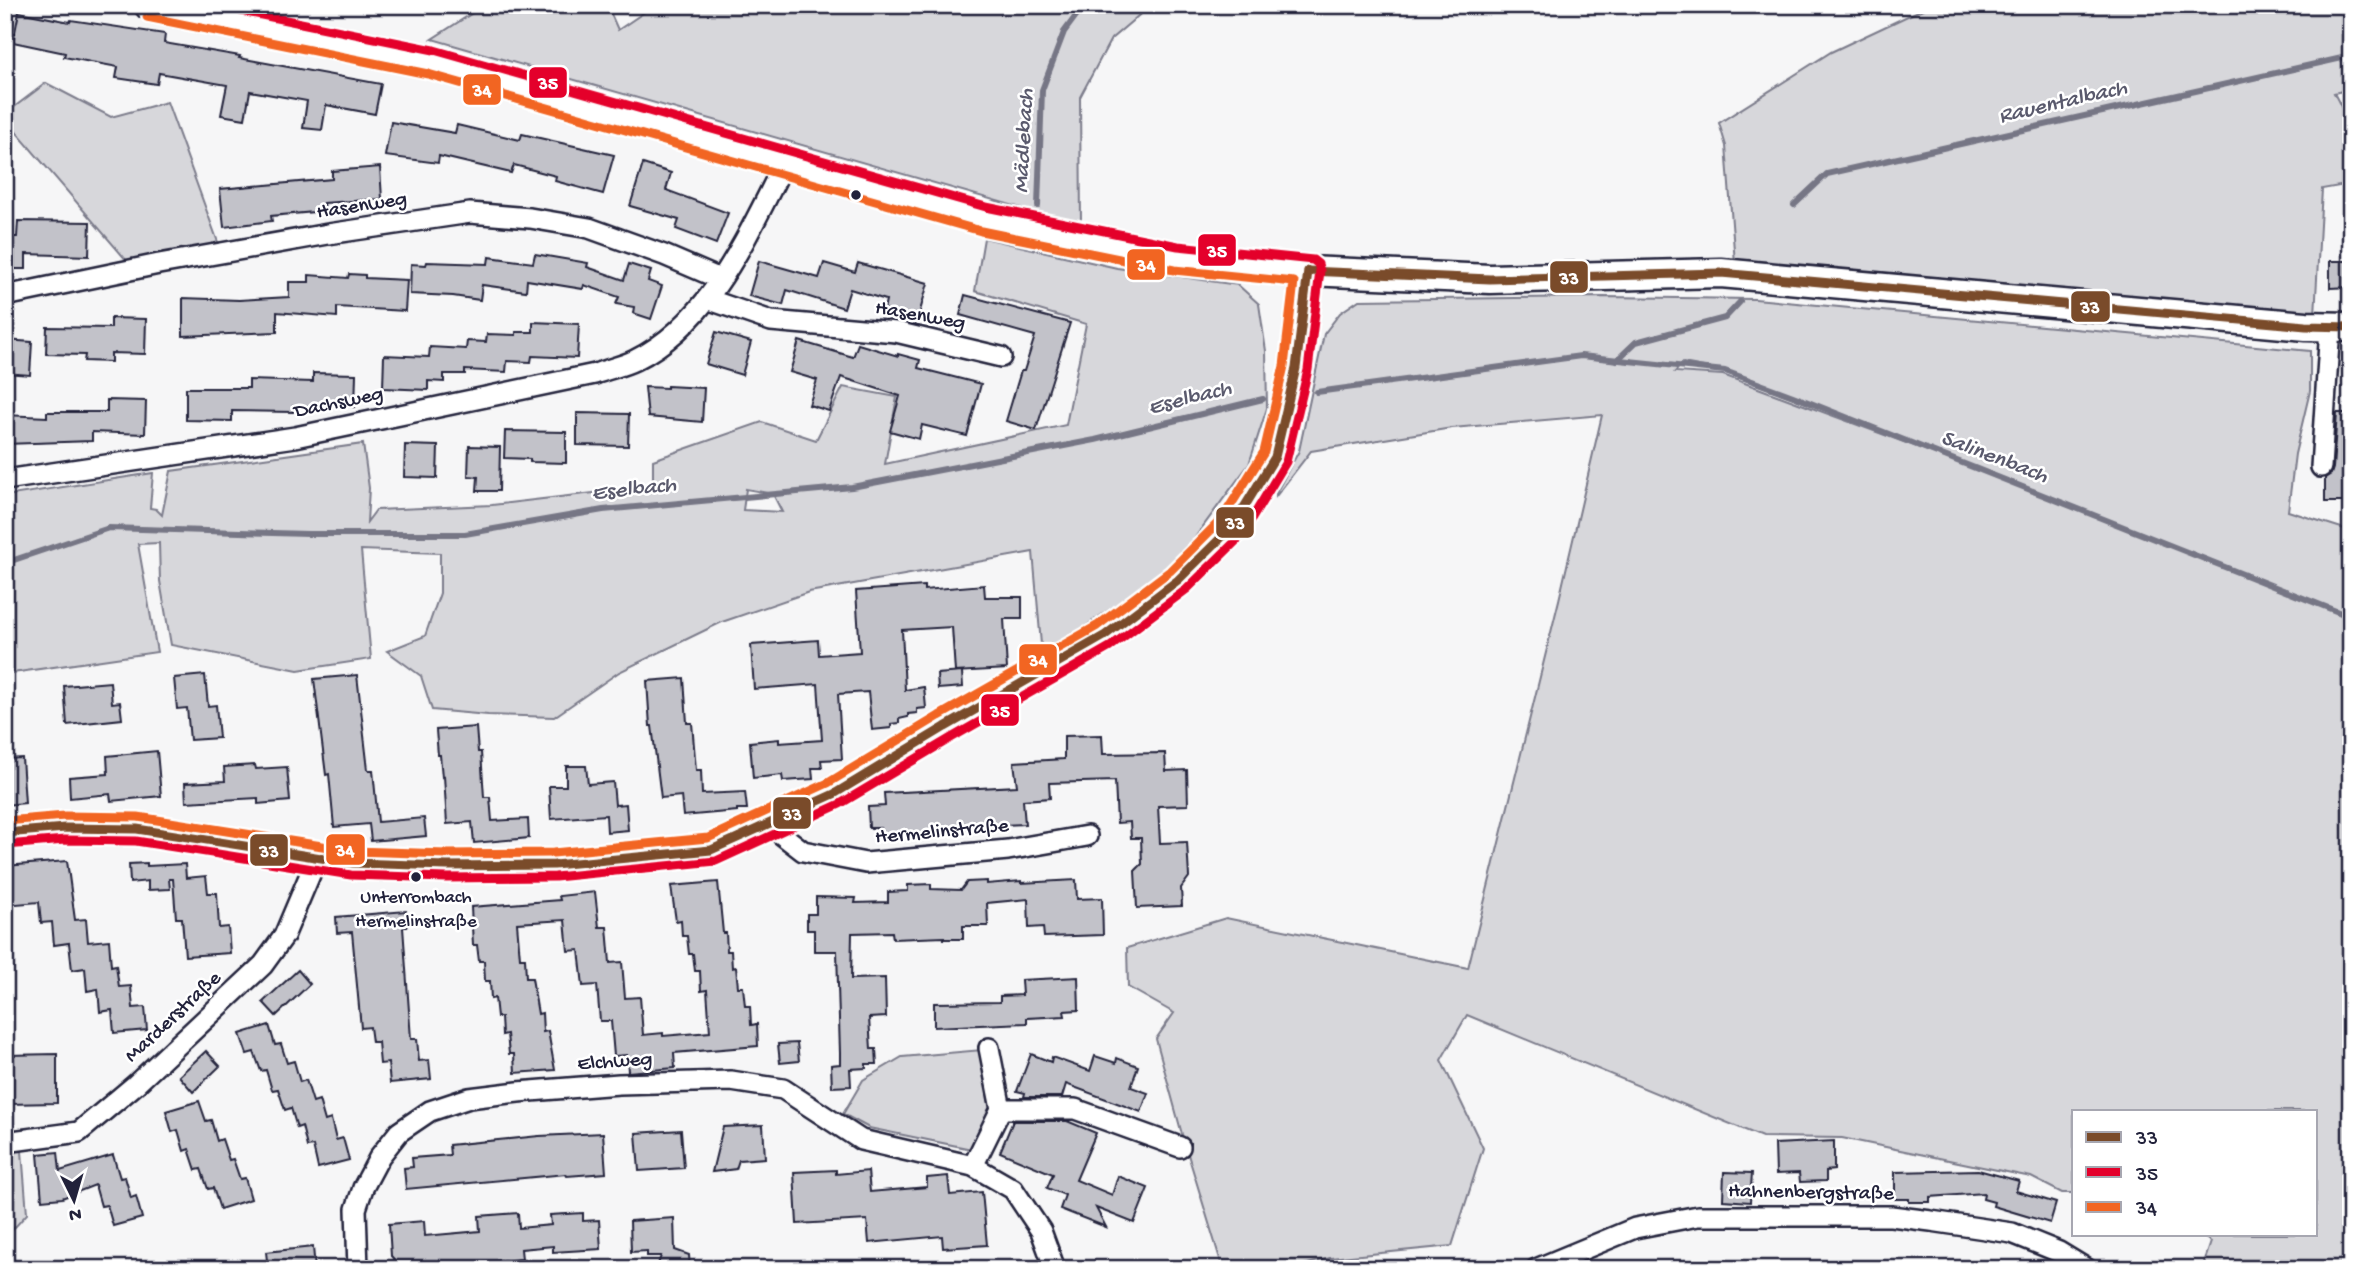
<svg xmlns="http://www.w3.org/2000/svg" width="2356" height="1274" viewBox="0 0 2356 1274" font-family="'Gochi Hand',sans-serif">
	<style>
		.green { fill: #d7d7db; stroke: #7c7c8b; stroke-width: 2; fill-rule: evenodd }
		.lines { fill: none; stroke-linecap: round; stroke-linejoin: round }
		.stream { stroke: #767685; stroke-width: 6 }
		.building { fill: #c2c2c9; stroke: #22223b; stroke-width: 2 }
		.street-casing { stroke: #22223b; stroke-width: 24 }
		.secondary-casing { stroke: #22223b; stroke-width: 33 }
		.street { stroke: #fff; stroke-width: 19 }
		.secondary { stroke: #fff; stroke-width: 28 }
		.bus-1-casing { stroke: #fff; stroke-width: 14 }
		.bus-2-casing { stroke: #fff; stroke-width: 14 }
		.bus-3-casing { stroke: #fff; stroke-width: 14 }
		.bus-1 { stroke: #7a4b2a; stroke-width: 9 }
		.bus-2 { stroke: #e4002b; stroke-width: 9 }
		.bus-3 { stroke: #f26522; stroke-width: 9 }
		.bus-dot { fill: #22223b; stroke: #fff; stroke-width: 2.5 }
		.labels { text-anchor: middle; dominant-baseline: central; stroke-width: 5; stroke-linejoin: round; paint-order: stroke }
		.bus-label { font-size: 19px; fill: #22223b; stroke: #fff }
		.street-label { font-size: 21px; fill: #22223b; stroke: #fff }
		.water-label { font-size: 23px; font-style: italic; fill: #5a5a6d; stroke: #fff }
		.line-badge { stroke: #fff; stroke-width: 2.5 }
		.badge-label { font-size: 19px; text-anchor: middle; font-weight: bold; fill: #fff }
	</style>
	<rect width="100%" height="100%" fill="#f6f6f7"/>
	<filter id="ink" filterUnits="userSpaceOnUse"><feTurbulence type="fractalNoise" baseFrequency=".0143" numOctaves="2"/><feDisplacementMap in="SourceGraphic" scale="14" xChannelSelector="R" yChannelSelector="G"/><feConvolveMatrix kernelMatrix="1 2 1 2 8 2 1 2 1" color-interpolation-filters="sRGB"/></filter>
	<g filter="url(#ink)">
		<g class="green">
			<path d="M485 5H607L618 30 655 5H1151L1111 39 1080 97 1081 225 432 39Z"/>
			<path d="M1931 5H2351V89L2334 93 2351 126V184L2322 189 2315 315 1735 263 1726 146 1719 123 1831 52Z"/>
			<path d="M46 83 111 117 167 102 219 245 127 261 5 119V114Z"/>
			<path d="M984 238 1117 268 1238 285 1259 304 1266 351 1267 408 1249 464 1176 563 1042 656 1033 552 809 592 722 622 619 672 554 717 488 715 432 710 421 676 387 651 425 636 440 593V553L361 550 371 659 298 670 171 645 160 581 159 543 138 544 157 652 5 674V496L153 473 150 508 156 509 162 515 171 471 363 444 369 488 367 522 376 510 492 505 653 486V460L762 422 816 440 843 387 897 397 885 464 1066 425 1086 324 975 291ZM746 489 773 494 782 512 743 510Z"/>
			<path d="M1604 297 1755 299 2310 351V391L2295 454 2288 511 2351 531V1269H2202L2211 1242 2199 1234H2316V1111H2074V1193H2062L2031 1177 1842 1138 1762 1137 1467 1015 1441 1060 1483 1148 1452 1246 1330 1258 1289 1269H1223L1183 1138 1156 1039 1174 1013 1128 987 1127 948 1226 918 1468 968 1559 600 1602 415 1452 428 1311 451 1276 496V493L1299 451 1324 334 1340 313 1359 300ZM1683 363 1725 371 1963 464 1723 375 1675 372Z"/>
			<path d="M982 1050 990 1109 972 1149 869 1128 843 1114 863 1080 902 1057Z"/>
			<path d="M22 1151 27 1214 5 1238V1152Z"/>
		</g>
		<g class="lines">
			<g class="stream">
				<path d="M1794 205 1827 174 2351 56"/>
				<path d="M1038 206 1042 90 1064 32 1084 5"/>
				<path d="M1617 360 1636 342 1725 318 1740 302"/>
				<path d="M1317 392 1581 356 1725 371 1793 396 2351 617"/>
				<path d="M5 563 109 528 308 534H465L603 510 852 487 1095 440 1263 399"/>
			</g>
		</g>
		<g class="building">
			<path d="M19 12 70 22 71 20 165 34 164 43 240 56 239 58 381 84 375 114 326 105 322 130 303 128 307 101 250 91 245 119 221 115 227 85 159 73 157 84 116 78 118 67 64 57 65 53 13 42Z"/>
			<path d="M391 122 455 133 457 125 520 140 522 134 614 155 603 194 555 181 556 176 514 165 511 173 439 156 438 163 385 156Z"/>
			<path d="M643 164 671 173 666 190 728 213 716 244 676 229 679 220 630 206Z"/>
			<path d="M380 167 382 199 324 203 325 211 271 216 272 221 224 227 220 189 332 179V171Z"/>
			<path d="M18 221 90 222 89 256 26 254V269H5V237H17Z"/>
			<path d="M535 254 588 263 587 267 624 280 629 264 651 271 648 281 662 286 651 319 633 313 634 307 616 304 619 297 584 285 583 289 527 280 526 291 482 285 480 300 453 296 410 294 411 264 426 265 427 262 488 264 489 257 533 263Z"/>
			<path d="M759 261 819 278 824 263 855 272 858 263 928 283 918 318 884 309 886 300 850 289 844 308 787 290 783 305 749 296Z"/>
			<path d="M2330 261H2351V287L2330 288Z"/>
			<path d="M349 274 365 275V278L407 280 405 311 337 307V317L277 312V332L183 336V298L239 300 289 297V282H309V275L348 278Z"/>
			<path d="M965 295 1070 323 1036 430 1006 421 1021 371H1024L1035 336 960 315Z"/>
			<path d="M111 318 146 319 145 354 111 353V362L84 361 85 355 46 354 47 327 111 328Z"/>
			<path d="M533 322 579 324 577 358 532 356 531 362 507 361 506 372 465 370V374H444V382L428 381V390L383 388 384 355 429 357 430 347 466 349 467 341 486 342 487 334 516 335V332H533Z"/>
			<path d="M716 332 751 342 742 375 706 364Z"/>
			<path d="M5 340 32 342 30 375 5 373Z"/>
			<path d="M799 341 853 357 858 344 898 356V354L920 360 918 368 981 384 967 436 922 425 919 439 890 431 900 396 841 377 829 411 809 405 817 380 790 372Z"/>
			<path d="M313 373 356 374 355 407 293 406V412L232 411V421L186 420V388H249V380L313 382Z"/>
			<path d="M667 386 704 388 702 422 648 417 645 387 667 388Z"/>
			<path d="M107 400 146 401 145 434 92 432V441L5 444V415L47 417V412H107Z"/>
			<path d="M577 413 629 414 628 446 577 445Z"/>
			<path d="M2337 413H2349L2347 465H2351V502H2325V478L2331 474 2333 468Z"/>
			<path d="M505 431 566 432V463L530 462V459L504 458Z"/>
			<path d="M405 445 438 446 437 478 404 477Z"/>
			<path d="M469 446 500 447 499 491H477L478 477 468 476Z"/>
			<path d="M984 585 985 597H1022V619H1004L1007 669 955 672 952 627 902 630 905 690 924 687 926 708 917 709V713L908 714V717L899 719V723L891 724V728L872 730 868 692 838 694 842 759 821 760 822 768H812L813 779 783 781 782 775 753 778 750 742 779 739V743L822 740 818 684 754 689 751 645 818 640 819 655 860 652 856 591 924 586V590Z"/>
			<path d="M962 672 963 687 938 689 937 674Z"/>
			<path d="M205 675 208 706 216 705 219 738 190 740 187 708 177 709 174 678Z"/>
			<path d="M357 675 368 770H373L378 822 424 818 426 836 371 841 369 824 334 827 329 774 326 775 314 679Z"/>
			<path d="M684 678 687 723H692L696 770H701L702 794 745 792 747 809H737V811L683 816 681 796 661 798 652 726H650L647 681Z"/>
			<path d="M110 682 112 703 120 702 122 719 67 725 64 686Z"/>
			<path d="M476 727 478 752H481L484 797H490L492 821 528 819 529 838 474 843 472 822 447 824 444 776 442 777 440 755H438L436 730Z"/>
			<path d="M1102 735 1103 754 1165 753 1166 771 1187 770 1188 805 1158 806 1160 843 1187 842 1189 877 1181 888 1182 906 1137 908 1135 871 1142 864 1141 838H1131L1130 822 1117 823 1115 781 1049 783 1050 798 1023 800 1025 824 979 826V830L925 832V836L880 838V828H869L868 807 885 806 884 793 1017 786 1014 762 1064 759V736Z"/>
			<path d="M157 751 161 796 111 801 110 794 70 798 69 777 108 774 107 756Z"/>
			<path d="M22 758 25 803 5 805V759Z"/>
			<path d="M255 765 256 769 287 767 290 801 258 804V798L186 802 185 783 225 781 224 767Z"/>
			<path d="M566 766H586L588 784 613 782 615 805 626 804 628 830 607 832 606 815 551 819 549 786H566Z"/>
			<path d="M67 861 75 920 86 919 88 942 109 940 111 966 116 965 119 987 131 986 133 1008 145 1007 147 1030 114 1033 112 1010 100 1012 98 989 87 991 85 968 72 970 69 943 54 945 52 922 41 923 39 902 5 905V866Z"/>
			<path d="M147 863V866L185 864 186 878 206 876 208 893H217L219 928 228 927 230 953 185 956 182 918H176L173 879H169L170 889 148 890V881L130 883 129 864Z"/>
			<path d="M1076 880 1077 899 1102 898 1103 935 1044 937 1043 927 1029 928 1028 899 987 903 988 926H963V939H944V937L893 939 892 932 852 933 851 979 885 978 886 1017 869 1018 871 1049H876L877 1064H866V1068L850 1069 851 1086 832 1087 831 1065 840 1064V1053L837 951H814V930H807V914H816V897L856 898 855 903 888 902V892L908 891V885L931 884V889L961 890 967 882 987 881V884L1021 881V883Z"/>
			<path d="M718 882 723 933H726L727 951H731L732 968 736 967 738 987H743L745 1006H750L751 1025 757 1024 758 1046 674 1053 675 1068 628 1072 627 1055 614 1056 611 1021H600L597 985 583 986 579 950 568 951 565 920 517 923 520 958H525L526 978H532L538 1014 542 1013 543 1032 548 1031 555 1070 515 1073 514 1054H509L507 1034 502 1035 501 1017H497L495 998 491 999 490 981H485L484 961H479L477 945H473L471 907 560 900 559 896 595 892 599 927H607L610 963 622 962 625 998 640 997 643 1035 663 1033V1036L710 1032 707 990 701 991 700 971H695L693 954H689L687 936H682L681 920 676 921 671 886Z"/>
			<path d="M406 911 407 927H403L411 1039H417L419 1061 429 1060 431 1079 390 1083 388 1063 380 1064 378 1042H372L370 1027 361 1028 352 932 337 933 336 917Z"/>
			<path d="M298 970 310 984 276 1016 263 1002Z"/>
			<path d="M1078 977 1079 1010 1064 1011 1065 1016 1027 1018V1023L934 1027V1003L1000 1002V996L1022 995 1021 980Z"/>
			<path d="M269 1025 275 1045 281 1044 287 1063 294 1061 300 1082 306 1080 313 1102 319 1100 325 1121 331 1119 336 1140 343 1138 349 1160 318 1168 313 1146 307 1147 302 1126 297 1128 291 1108 285 1110 278 1089 272 1090 266 1070 261 1071 254 1052 247 1054 240 1034Z"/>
			<path d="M797 1043 799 1061 780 1063 778 1044Z"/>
			<path d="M206 1051 220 1066 193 1092 179 1076Z"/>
			<path d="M57 1054V1103L7 1104 6 1055Z"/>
			<path d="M1031 1054 1051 1062 1052 1057 1090 1071 1095 1056 1116 1063 1117 1058 1138 1066 1131 1087 1148 1093 1141 1112 1066 1084 1062 1097H1024L1025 1093 1017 1091Z"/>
			<path d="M199 1101 206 1121 211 1120 217 1141 222 1139 229 1160 233 1159 240 1179 245 1178 251 1199 220 1209 213 1188 208 1189 201 1169 196 1170 189 1149 184 1151 178 1130 172 1132 166 1111Z"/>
			<path d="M1013 1121H1067L1096 1133 1076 1180 1112 1195 1118 1176 1148 1188 1134 1223 1096 1208 1106 1227 1060 1209 1065 1195 1047 1188 1053 1174 1000 1152Z"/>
			<path d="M763 1125 765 1158 739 1160 736 1169 712 1172 723 1127Z"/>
			<path d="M681 1130 684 1168 639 1171 636 1133Z"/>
			<path d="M603 1133 606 1173 567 1176 566 1174 406 1189 404 1168 413 1167 412 1158 450 1155 449 1145 539 1136Z"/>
			<path d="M1834 1141V1170L1826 1171V1181L1800 1182 1799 1173 1776 1174 1775 1144Z"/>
			<path d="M58 1152 60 1171 113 1155 120 1178 125 1177 131 1198 136 1196 142 1218 113 1226 107 1205 101 1206 95 1185 62 1198 42 1200 38 1154Z"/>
			<path d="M836 1170V1174L868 1171 870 1192 927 1187V1178L948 1176 950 1195 982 1192 987 1245 943 1248 942 1236 869 1243 867 1220 797 1224 794 1172Z"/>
			<path d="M1978 1170 2019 1181 2016 1191 2056 1203 2050 1223 1993 1206 1994 1202 1983 1199 1984 1193 1930 1197V1202H1909V1199H1895V1172Z"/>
			<path d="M1724 1172 1752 1173 1750 1202 1723 1200Z"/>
			<path d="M518 1213 519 1228 551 1225 550 1215 583 1213V1221L599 1220 601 1249 553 1252V1246L521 1249 522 1259 407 1269H403L391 1256 389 1224 424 1221 425 1236 480 1231 479 1216Z"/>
			<path d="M674 1218 675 1250 689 1255 690 1269H656L661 1256H647V1251L631 1252 630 1221Z"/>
			<path d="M313 1247 315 1269H268L266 1252Z"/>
		</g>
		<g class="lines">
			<defs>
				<g id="street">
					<path d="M5 296 159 264 328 234 470 213 530 218 589 228 664 255 720 279"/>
					<path d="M707 299 771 321 896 332 1001 357"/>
					<path d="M2321 467 2330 327"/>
					<path d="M5 480 295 437 595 374C608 369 623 366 635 360 712 322 748 233 785 162"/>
					<path d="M768 824 803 851 866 863 1008 850 1087 836"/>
					<path d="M5 833 65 828 137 829 186 835 353 863 447 866 554 865 711 850 834 794 945 727 1104 636 1178 580 1232 527 1275 457 1296 368 1308 271"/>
					<path d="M1001 1109H1075L1180 1147"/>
					<path d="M5 1142 79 1132 135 1085 263 965 284 936 317 858"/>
					<path d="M973 1166 1001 1109 989 1048"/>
					<path d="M358 1269 356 1209 363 1188 380 1156 399 1132 430 1111 469 1098 518 1092 619 1084 731 1081 783 1089 861 1140 973 1166 1013 1189 1041 1231 1055 1269"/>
					<path d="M1536 1269 1635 1228 1698 1216H1891L1931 1221 2012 1233 2059 1252 2087 1269"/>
				</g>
				<path id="secondary" d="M149 5 431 62 983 219 1176 258 1308 271 1490 279 1721 273 2306 326 2351 327"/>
			</defs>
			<use href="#street" class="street-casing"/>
			<use href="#secondary" class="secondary-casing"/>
			<use href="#street" class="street"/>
			<use href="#secondary" class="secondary"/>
			<defs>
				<g id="bus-1">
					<path d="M1308 271 1490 279 1721 273 2306 326 2351 327"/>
					<path d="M5 833 65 828 137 829 353 863 447 866 554 865 711 850 834 794 945 727 1104 636 1178 580 1232 527 1275 457 1296 368 1308 271"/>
				</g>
				<path id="bus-2" d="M6 845 65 840 136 841 351 875 447 878 555 877 716 861 840 804 951 738 1110 647 1187 589 1242 535 1286 462 1308 370 1320 271 1318 264 1313 260 1178 246 986 207 434 50 212 5"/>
				<path id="bus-3" d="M5 821 65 816 138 817 354 851 447 854 553 853 708 838 828 783 939 716 1097 626 1170 571 1222 519 1264 452 1284 366 1294 282 1174 270 981 231 428 74 147 17"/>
			</defs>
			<use href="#bus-1" class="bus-1-casing"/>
			<use href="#bus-2" class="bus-2-casing"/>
			<use href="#bus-3" class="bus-3-casing"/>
			<use href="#bus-1" class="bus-1"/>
			<use href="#bus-2" class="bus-2"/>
			<use href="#bus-3" class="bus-3"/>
		</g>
	</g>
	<g class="bus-dot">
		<circle cx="856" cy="195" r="6"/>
		<circle cx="416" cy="877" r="6"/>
	</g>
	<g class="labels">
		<g class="bus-label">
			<text x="416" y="898">Unterrombach<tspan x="416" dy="24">Hermelinstraße</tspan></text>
		</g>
		<g class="street-label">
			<text transform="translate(362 207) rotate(-9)">Hasenweg</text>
			<text transform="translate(920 317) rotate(10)">Hasenweg</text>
			<text transform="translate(339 404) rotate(-12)">Dachsweg</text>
			<text transform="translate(942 833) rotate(-5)">Hermelinstraße</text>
			<text transform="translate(174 1018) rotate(-43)">Marderstraße</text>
			<text transform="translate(615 1063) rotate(-4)">Elchweg</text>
			<text transform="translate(1811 1194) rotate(1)">Hahnenbergstraße</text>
		</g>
		<g class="water-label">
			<text transform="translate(2063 103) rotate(-13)">Rauentalbach</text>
			<text transform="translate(1025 141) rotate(-87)">Mädlebach</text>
			<text transform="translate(1190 399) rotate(-14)">Eselbach</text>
			<text transform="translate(1994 458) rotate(21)">Salinenbach</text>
			<text transform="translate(634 490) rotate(-6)">Eselbach</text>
		</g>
	</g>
	<g class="line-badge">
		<rect x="528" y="66" width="40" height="33" rx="7" fill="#e4002b"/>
		<rect x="462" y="73" width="40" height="33" rx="7" fill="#f26522"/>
		<rect x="1197" y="233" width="40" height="34" rx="7" fill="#e4002b"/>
		<rect x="1126" y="248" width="40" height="33" rx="7" fill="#f26522"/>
		<rect x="1549" y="260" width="40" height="34" rx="7" fill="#7a4b2a"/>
		<rect x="2070" y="290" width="41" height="33" rx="7" fill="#7a4b2a"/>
		<rect x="1215" y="506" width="40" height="33" rx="7" fill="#7a4b2a"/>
		<rect x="1018" y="643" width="40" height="33" rx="7" fill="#f26522"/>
		<rect x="980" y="693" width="40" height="34" rx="7" fill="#e4002b"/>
		<rect x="772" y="796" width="40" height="34" rx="7" fill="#7a4b2a"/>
		<rect x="325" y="833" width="41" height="33" rx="7" fill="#f26522"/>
		<rect x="249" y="833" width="40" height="34" rx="7" fill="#7a4b2a"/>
	</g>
	<g class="badge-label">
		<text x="548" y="89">35</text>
		<text x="482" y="96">34</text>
		<text x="1217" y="257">35</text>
		<text x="1146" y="271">34</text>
		<text x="1569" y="284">33</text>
		<text x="2090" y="313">33</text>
		<text x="1235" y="529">33</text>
		<text x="1038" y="666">34</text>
		<text x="1000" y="717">35</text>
		<text x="792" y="820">33</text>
		<text x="345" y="856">34</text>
		<text x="269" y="857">33</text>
	</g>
	<rect width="2356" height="1274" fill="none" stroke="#fff" stroke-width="28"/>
	<rect x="14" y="14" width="2328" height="1246" fill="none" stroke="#22223b" stroke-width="2.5" filter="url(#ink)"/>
	<rect x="2072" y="1110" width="245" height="126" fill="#ffffff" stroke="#a7a7b1" stroke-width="2"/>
	<rect x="2086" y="1132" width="35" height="10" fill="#7a4b2a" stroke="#a7a7b1" stroke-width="2"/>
	<text x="2136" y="1144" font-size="21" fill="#22223b">33</text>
	<rect x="2086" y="1167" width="35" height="10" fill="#e4002b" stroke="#a7a7b1" stroke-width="2"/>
	<text x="2136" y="1180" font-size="21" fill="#22223b">35</text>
	<rect x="2086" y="1202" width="35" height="10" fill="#f26522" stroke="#a7a7b1" stroke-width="2"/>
	<text x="2136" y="1214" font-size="21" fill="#22223b">34</text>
	<g transform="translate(74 1200) rotate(175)" stroke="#ffffff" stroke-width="5" paint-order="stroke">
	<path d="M0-5L12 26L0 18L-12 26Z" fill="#22223b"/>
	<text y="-10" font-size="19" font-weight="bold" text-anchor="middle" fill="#22223b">N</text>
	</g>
</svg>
